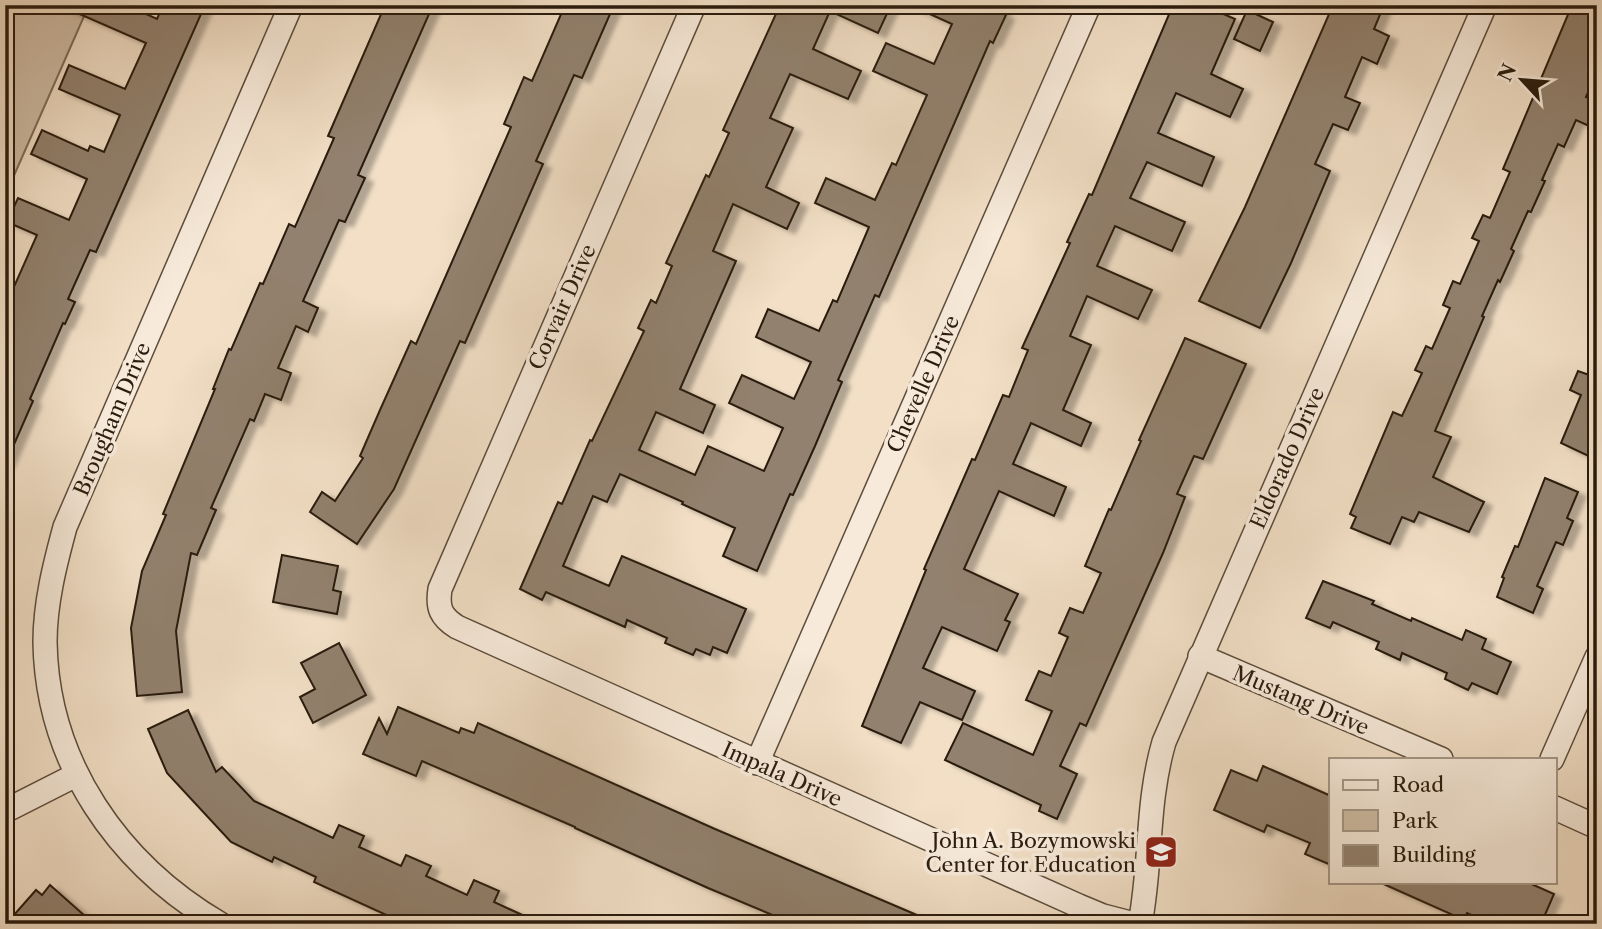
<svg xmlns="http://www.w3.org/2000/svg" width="1602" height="929" viewBox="0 0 1602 929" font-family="'Libre Caslon Text',serif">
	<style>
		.green { fill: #d0bea7; stroke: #7d6d5a; stroke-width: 2 }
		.building { fill: #92816e; stroke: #2a1c0e; stroke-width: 2; filter: url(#shadow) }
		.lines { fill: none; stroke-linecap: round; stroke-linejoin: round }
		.street-casing { stroke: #5c4d3c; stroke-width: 26 }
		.street { stroke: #f7eada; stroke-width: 23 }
		.labels { text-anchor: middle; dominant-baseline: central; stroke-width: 7; stroke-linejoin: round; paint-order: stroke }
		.street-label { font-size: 21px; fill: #2a1c0e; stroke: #f7eada }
		.poi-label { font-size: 21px; fill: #2a1c0e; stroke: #f7eada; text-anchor: end }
	</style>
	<defs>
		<filter id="shadow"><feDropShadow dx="8" dy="4.5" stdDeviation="2" flood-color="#0004"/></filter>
	</defs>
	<rect width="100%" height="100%" fill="#f2dfc6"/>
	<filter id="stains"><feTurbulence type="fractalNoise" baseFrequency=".00286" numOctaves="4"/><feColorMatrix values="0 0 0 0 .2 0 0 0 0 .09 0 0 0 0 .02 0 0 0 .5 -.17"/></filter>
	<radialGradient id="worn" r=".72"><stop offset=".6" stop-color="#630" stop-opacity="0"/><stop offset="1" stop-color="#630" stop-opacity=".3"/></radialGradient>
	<path class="green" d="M5 5H89L5 196Z"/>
	<g class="building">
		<path d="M59 5H126L157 19 163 5H205L96 252 90 250 68 299 75 302 65 324 63 323 30 399 33 401 5 465V307L37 235 7 222 18 198 69 220 87 179 31 154 42 130 88 151 90 146 104 152 120 115 59 89 69 65 125 89 146 43Z"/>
		<path d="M385 5H433L358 175 365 178 345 222 339 220 303 301 318 308 308 332 296 326 278 368 291 373 281 400 265 394 254 421 250 419 211 508 216 510 197 555 191 553 176 631 182 692 137 696 131 628 142 571 166 515 163 514 215 389H213L229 349 231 350 260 283 263 284 289 224 295 227 334 138 328 136Z"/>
		<path d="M565 5H614L582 78 574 75 536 161 543 164 465 343 460 341 394 489 357 544 310 512 322 492 335 501 363 458 360 456 380 410 411 341 416 344 511 127 504 124 524 77 532 81Z"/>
		<path d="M780 5H891L878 33 830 11 813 49 861 71 848 99 790 74 770 118 793 128 766 187 799 203 787 229 733 204 713 251 736 261 680 389 715 405 703 433 656 412 639 450 695 475 708 446 764 471 783 428 729 403 742 375 794 399 811 362 756 337 768 309 819 331 833 300 837 302 869 227 815 203 826 178 875 200 892 163 896 165 927 95 873 71 886 43 934 64 952 24 910 5H1003L1000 12 1006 15 993 43 990 41 879 297 875 295 838 380 842 382 815 446 793 495 790 494 757 571 723 556 735 528 682 504 683 502 620 474 607 502 593 496 563 566 609 586 622 556 746 609 727 653 713 647 710 655 696 649 693 655 665 643 667 638 627 620 625 627 546 592 542 600 520 589 558 502 562 504 590 440 592 441 644 331 638 328 651 300 656 303 672 266 666 263 706 175 709 177 729 133 723 130Z"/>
		<path d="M1173 5H1203L1235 19 1211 74 1243 89 1230 117 1176 93 1158 133 1214 157 1202 186 1147 162 1130 198 1185 222 1172 251 1115 226 1097 266 1152 290 1138 319 1087 296 1070 336 1091 345 1063 410 1091 423 1081 446 1031 423 1013 464 1066 487 1054 516 999 491 964 569 1018 594 1005 620 1010 622 997 651 942 627 923 668 975 691 962 720 920 702 901 743 862 726 926 570 924 569 972 459 975 460 1003 395 1009 397 1028 350 1022 348 1070 243 1067 242 1089 194 1092 195Z"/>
		<path d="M1333 5H1384L1374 29 1389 36 1377 64 1362 57 1345 97 1360 103 1348 130 1333 124 1315 164 1330 171 1291 263 1260 328 1199 301 1245 207Z"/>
		<path d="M1572 5H1597V71L1586 97 1597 102V106L1589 126 1576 120 1564 147 1558 144 1542 180 1545 181 1531 212 1528 211 1511 249 1514 251 1500 282 1498 280 1482 316 1484 317 1435 431 1451 437 1433 477 1484 502 1469 532 1419 512 1414 522 1402 517 1390 544 1351 528 1356 517 1350 514 1393 412 1402 416 1422 373 1415 370 1426 346 1432 349 1450 308 1443 305 1453 281 1460 284 1479 241 1472 238 1483 215 1490 218 1510 172 1503 169Z"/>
		<path d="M1247 10 1273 22 1260 51 1234 39Z"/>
		<path d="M1185 338 1246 364 1203 459 1194 456 1177 494 1185 497 1163 553 1086 726 1080 723 1060 766 1077 774 1057 819 1039 811 1041 805 945 760 963 723 1033 755 1052 711 1026 700 1039 671 1051 676 1068 637 1059 633 1070 608 1083 613 1101 573 1085 566 1109 509 1111 510 1141 441 1139 440Z"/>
		<path d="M1597 357V460L1561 443 1581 395 1570 390 1578 371 1589 375Z"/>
		<path d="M1545 478 1578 492 1567 518 1573 521 1563 545 1556 542 1537 586 1543 589 1533 613 1497 597 1504 578 1502 577 1515 546 1518 547Z"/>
		<path d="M282 555 338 566 333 590 341 592 337 614 273 602Z"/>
		<path d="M1323 581 1374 601 1372 604 1411 621 1412 618 1462 640 1466 630 1486 639 1482 649 1511 662 1497 694 1472 683 1468 690 1445 679 1447 673 1402 653 1400 660 1376 649 1379 642 1333 622 1330 628 1306 618Z"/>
		<path d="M339 643 366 695 313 723 300 697 315 689 301 663Z"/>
		<path d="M398 707 459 733 461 728 474 733 478 723 715 829 938 924H794L708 888 575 828V827L422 761 416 776 363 754 379 718 387 734Z"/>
		<path d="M188 710 216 772 222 767 254 801 333 838 339 825 364 836 359 847 401 866 406 855 431 866 426 876 467 895 474 880 499 891 494 902 542 924H406L314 882 316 877 274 857 272 862 231 842 167 773 148 729Z"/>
		<path d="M1263 766 1331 796V865L1305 854 1310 843 1267 825 1264 832 1214 810 1231 770 1257 781Z"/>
		<path d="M1379 882H1527L1554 894 1541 924H1493L1467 913 1464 920Z"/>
		<path d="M50 885 94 924H6L36 890 42 895Z"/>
	</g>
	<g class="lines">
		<defs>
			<g id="street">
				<path d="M694 5 440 589C437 608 441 617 457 627L1079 906 1103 916 1134 924"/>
				<path d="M1200 656 1441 759"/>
				<path d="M1552 759 1597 657"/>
				<path d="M757 763 1089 5"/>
				<path d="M1555 808 1597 827"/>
				<path d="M5 811 76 775"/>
				<path d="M220 924C118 864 47 763 45 642 45 603 55 564 65 527L291 5"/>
				<path d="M1140 924C1152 861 1146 804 1164 742L1485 5"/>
			</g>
		</defs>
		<use href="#street" class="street-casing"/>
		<use href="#street" class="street"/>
	</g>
	<defs>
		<symbol id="school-square" viewBox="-11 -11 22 22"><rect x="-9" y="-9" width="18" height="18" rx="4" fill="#8f2418" stroke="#f7eada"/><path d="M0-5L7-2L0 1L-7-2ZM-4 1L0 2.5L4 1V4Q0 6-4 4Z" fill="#fff"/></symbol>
	</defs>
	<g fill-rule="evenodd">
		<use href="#school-square" x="1142" y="833" width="38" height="38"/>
	</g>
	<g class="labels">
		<g class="street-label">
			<text transform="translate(562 307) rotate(-66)">Corvair Drive</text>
			<text transform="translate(923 384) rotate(-66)">Chevelle Drive</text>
			<text transform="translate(112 419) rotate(-67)">Brougham Drive</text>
			<text transform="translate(1287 458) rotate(-66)">Eldorado Drive</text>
			<text transform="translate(1301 700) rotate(23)">Mustang Drive</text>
			<text transform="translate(782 774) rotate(24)">Impala Drive</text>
		</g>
		<g class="poi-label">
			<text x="1136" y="840">John A. Bozymowski<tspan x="1136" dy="24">Center for Education</tspan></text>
		</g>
	</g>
	<rect width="1602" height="929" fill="none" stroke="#f2dfc6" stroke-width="28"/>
	<rect x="7" y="7" width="1588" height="915" fill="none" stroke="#2a1c0e" stroke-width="3.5"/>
	<rect x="14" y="14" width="1574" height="901" fill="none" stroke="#2a1c0e" stroke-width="2"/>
	<rect x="1329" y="758" width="228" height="126" fill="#f7eada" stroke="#a59888" stroke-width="2"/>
	<rect x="1343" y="780" width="35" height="10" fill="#f7eada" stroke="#a59888" stroke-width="2"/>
	<text x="1392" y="792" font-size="21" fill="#2a1c0e">Road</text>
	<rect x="1343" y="810" width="35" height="21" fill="#d0bea7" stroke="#a59888" stroke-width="2"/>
	<text x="1392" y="828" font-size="21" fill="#2a1c0e">Park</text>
	<rect x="1343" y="845" width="35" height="21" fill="#92816e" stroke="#a59888" stroke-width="2"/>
	<text x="1392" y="862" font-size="21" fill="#2a1c0e">Building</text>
	<g transform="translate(1522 80) rotate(296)" stroke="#f7eada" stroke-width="5" paint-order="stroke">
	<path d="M0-5L12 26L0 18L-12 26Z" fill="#2a1c0e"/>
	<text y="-10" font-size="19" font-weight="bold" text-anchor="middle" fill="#2a1c0e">N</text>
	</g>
	<rect width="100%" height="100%" filter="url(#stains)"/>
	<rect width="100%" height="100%" fill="url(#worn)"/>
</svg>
